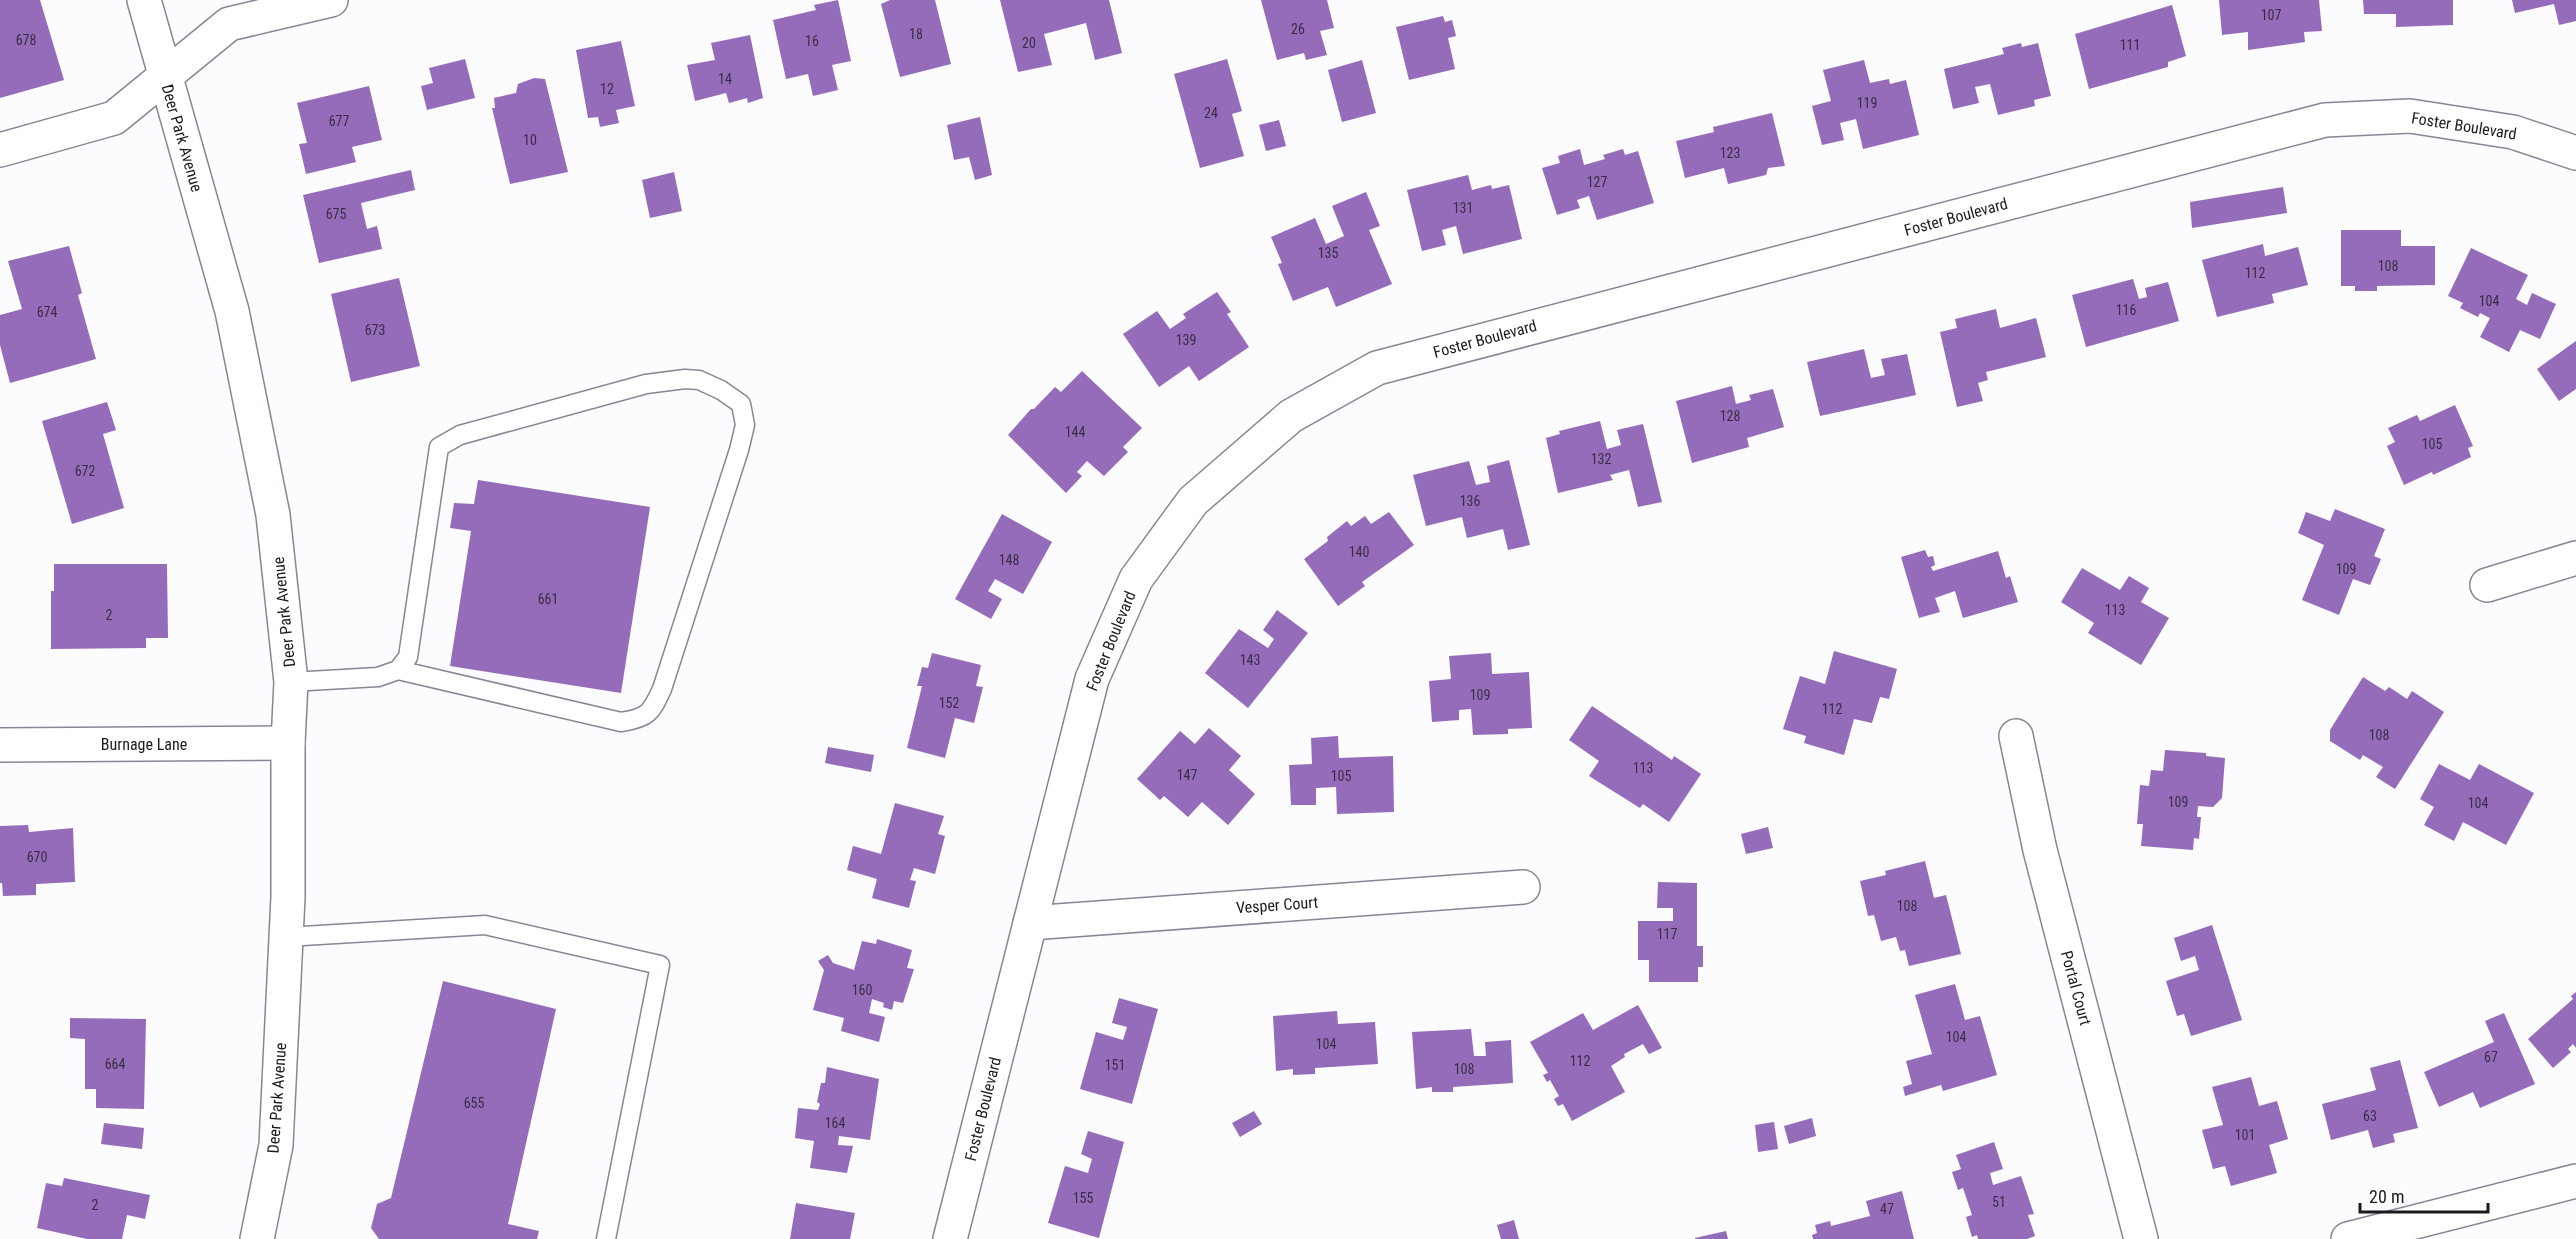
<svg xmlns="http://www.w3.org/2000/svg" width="2576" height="1239" viewBox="0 0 2576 1239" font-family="'Roboto Condensed',sans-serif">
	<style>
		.building { fill: #956cba }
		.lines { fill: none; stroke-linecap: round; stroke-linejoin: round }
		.service-casing { stroke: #8b8494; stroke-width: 21 }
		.minor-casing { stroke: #8b8494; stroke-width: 36 }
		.secondary-casing { stroke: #8b8494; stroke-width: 36 }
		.service { stroke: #fff; stroke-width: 18 }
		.minor { stroke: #fff; stroke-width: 33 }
		.secondary { stroke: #fff; stroke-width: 33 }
		.labels { text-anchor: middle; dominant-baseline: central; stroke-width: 4.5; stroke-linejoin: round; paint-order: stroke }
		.number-label { font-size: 14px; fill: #3a2e46 }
		.street-label { font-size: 16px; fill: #1c191f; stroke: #fff }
	</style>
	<rect width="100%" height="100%" fill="#fcfbfe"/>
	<g class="building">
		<path d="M0 0H40L64 80 0 98Z"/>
		<path d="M838 0 851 61 832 65 838 90 813 96 808 74 786 79 773 20 816 10 814 5Z"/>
		<path d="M890 0H935L951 64 900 77 881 4Z"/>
		<path d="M1000 0H1109L1122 53 1095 60 1086 23 1044 34 1052 65 1018 72Z"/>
		<path d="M1261 0H1327L1334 28 1320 31 1327 55 1306 60 1304 53 1277 60Z"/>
		<path d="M2219 0H2319L2322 31 2304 32 2305 42 2248 50V32L2222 35Z"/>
		<path d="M2363 0H2453V25L2396 27V14H2364Z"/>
		<path d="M2512 0H2576V21L2559 25 2554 4 2515 13Z"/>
		<path d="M2172 5 2186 56 2168 62V67L2089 89 2075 34Z"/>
		<path d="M1443 16 1445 22 1452 20 1456 36 1448 38 1455 69 1409 80 1396 27Z"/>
		<path d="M750 35 763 98 748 103 747 98 729 103 726 93 695 101 687 65 715 60 711 43Z"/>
		<path d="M621 41 635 106 616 110 619 123 600 127 598 117 588 118 576 50Z"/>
		<path d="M2021 43 2022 47 2038 43 2051 96 2034 100 2035 106 1998 115 1990 84 1975 87 1979 103 1953 109 1944 69 2004 54 2002 48Z"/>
		<path d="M465 59 475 98 427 110 421 86 433 83 429 68Z"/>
		<path d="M1227 59 1242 111 1232 114 1244 156 1200 168 1174 74Z"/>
		<path d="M1362 60 1376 113 1342 122 1328 70Z"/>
		<path d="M1864 60 1870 83 1889 79 1890 84 1906 80 1919 135 1863 149 1856 119 1840 123 1844 140 1822 145 1812 106 1831 101 1823 70Z"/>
		<path d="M534 78 545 79 568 172 510 184 492 108H495L494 98 516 93 518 84Z"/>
		<path d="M369 86 382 140 352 147 356 162 306 174 299 144 307 143 297 103Z"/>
		<path d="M1772 113 1785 166 1768 168 1766 175 1728 184 1724 168 1685 178 1676 141 1714 132 1713 127Z"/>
		<path d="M980 117 992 175 975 180 969 157 954 160 947 125Z"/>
		<path d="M1279 120 1286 146 1266 151 1259 125Z"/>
		<path d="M1580 149 1584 165 1605 159 1603 155 1623 149 1625 155 1638 151 1654 203 1597 220 1589 196 1577 200 1580 208 1557 215 1542 168 1560 163 1558 156Z"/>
		<path d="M411 170 415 190 361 203 367 229 377 226 382 249 319 263 303 195Z"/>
		<path d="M674 172 682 211 650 218 642 180Z"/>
		<path d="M1468 175 1472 190 1491 185 1492 189 1509 185 1522 239 1463 254 1456 226 1442 230 1446 245 1422 251 1407 190Z"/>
		<path d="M2283 187 2287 213 2192 228 2190 202Z"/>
		<path d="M1366 192 1380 226 1369 230 1392 284 1336 307 1328 287 1293 301 1278 264 1282 263 1271 237 1315 218 1326 244 1344 236 1332 206Z"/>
		<path d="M2341 230H2401V246H2435V285L2377 286V291H2355V286H2341Z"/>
		<path d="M2263 244 2265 256 2298 247 2308 285 2272 294 2274 303 2217 317 2202 260Z"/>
		<path d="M69 246 82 293 78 295 96 359 10 383 0 345V315L22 309 8 261Z"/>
		<path d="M2471 248 2528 275 2516 299 2527 305 2532 293 2556 304 2540 339 2520 330 2509 352 2480 337 2490 318 2480 313 2478 317 2460 308 2463 303 2448 296Z"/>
		<path d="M399 278 420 366 351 382 331 294Z"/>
		<path d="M2133 279 2139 299 2147 297 2145 288 2168 282 2179 321 2086 347 2072 295Z"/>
		<path d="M1217 292 1231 312 1227 314 1249 347 1199 381 1189 366 1159 387 1123 334 1157 311 1170 329 1186 318 1183 314Z"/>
		<path d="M1996 309 2000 328 2036 318 2046 357 1986 372 1988 380 1978 383 1983 401 1957 407 1940 332 1957 328 1955 319Z"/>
		<path d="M2576 341V389L2559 401 2537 369Z"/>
		<path d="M1864 349 1871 378 1885 375 1881 359 1907 354 1916 395 1820 416 1807 362Z"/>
		<path d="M1082 371 1142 428 1123 447 1128 452 1104 476 1087 461 1077 472 1082 476 1066 493 1008 435 1031 409H1034L1055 387 1061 392Z"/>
		<path d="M1732 386 1736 404 1751 400 1749 395 1773 389 1784 427 1747 438 1749 447 1692 463 1676 401Z"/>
		<path d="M107 402 116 430 103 434 124 508 72 524 42 421Z"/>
		<path d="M2455 405 2473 446 2468 448 2471 457 2433 475 2432 472 2404 485 2387 446 2395 442 2388 428 2417 415 2420 421Z"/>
		<path d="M1600 421 1607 449 1621 445 1617 430 1643 424 1662 502 1638 507 1629 470 1610 475 1613 480 1558 493 1546 438 1560 434 1559 431Z"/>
		<path d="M1509 460 1530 545 1508 550 1503 529 1467 538 1462 517 1426 526 1413 475 1469 461 1476 485 1490 482 1487 466Z"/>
		<path d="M478 480 650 507 621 693 450 666 471 531 450 528 454 503 474 504Z"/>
		<path d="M2335 509 2385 529 2374 556 2381 559 2370 585 2353 579 2339 615 2302 600 2324 545 2298 533 2306 512 2330 521Z"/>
		<path d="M1389 512 1414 545 1362 582 1365 586 1338 606 1304 559 1328 541 1327 537 1347 521 1351 526 1365 516 1371 524Z"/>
		<path d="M1002 514 1052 542 1023 594 995 579 988 591 1002 599 991 619 955 599Z"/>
		<path d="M1925 550 1928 557 1933 556 1935 565 1931 567 1933 571 1998 551 2006 578 2010 576 2018 602 1963 618 1955 591 1935 598 1940 612 1919 618 1901 557Z"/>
		<path d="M54 564H167L168 638H146V648L51 649V591H54Z"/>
		<path d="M2082 568 2120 590 2129 576 2149 588 2141 602 2169 618 2141 665 2088 633 2094 623 2061 602Z"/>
		<path d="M1277 610 1308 633 1248 708 1205 673 1239 629 1268 648 1274 639 1263 630Z"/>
		<path d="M1834 651 1897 669 1889 699 1880 697 1872 723 1854 719 1844 755 1804 743 1806 736 1783 729 1800 676 1825 684Z"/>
		<path d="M932 653 981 665 976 686 983 687 974 723 955 718 945 758 907 748 922 686H917L922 667 928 668Z"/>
		<path d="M1491 653 1492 674 1529 672 1532 728 1508 729V734L1473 735 1471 709 1459 710V720L1432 722 1429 681 1451 679 1449 656Z"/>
		<path d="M2363 677 2385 691 2389 687 2407 699 2412 691 2444 712 2395 789 2376 777 2383 767 2363 755 2360 760 2330 741V730Z"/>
		<path d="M1592 706 1672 760 1674 756 1701 774 1669 822 1643 804 1640 808 1589 776 1599 761 1569 740Z"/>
		<path d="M1209 728 1241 756 1229 770 1255 794 1228 825 1202 802 1188 817 1164 796 1160 800 1137 779 1180 731 1195 744Z"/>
		<path d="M1338 736 1339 758 1393 756 1394 812 1337 814 1336 787 1316 788V805H1291L1289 765 1312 764 1311 738Z"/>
		<path d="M828 747 874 755 871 772 825 763Z"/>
		<path d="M2165 750 2206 753V756L2225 758 2222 798 2213 807 2198 806 2197 817H2201L2199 839 2194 838 2193 850 2141 846 2143 824H2137L2140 785 2149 786 2151 770 2163 771Z"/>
		<path d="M2439 764 2470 780 2479 764 2534 793 2506 845 2463 822 2454 841 2424 825 2434 807 2420 799Z"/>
		<path d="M895 803 944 816 938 834 945 836 935 874 914 868 910 880 916 881 909 908 872 898 877 879 847 870 853 846 881 854Z"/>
		<path d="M28 825 29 832 73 828 75 882 36 884V895L3 896 2 883H0V826Z"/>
		<path d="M1768 827 1773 848 1746 854 1741 834Z"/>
		<path d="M1925 861 1934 898 1946 895 1961 954 1909 966 1905 950 1900 951 1896 937 1881 941 1874 915 1868 916 1860 881 1886 875 1885 871Z"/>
		<path d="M1658 882 1697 883V946H1703V967H1698V982H1649V960H1638V921H1673V908H1657Z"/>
		<path d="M2212 925 2242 1020 2191 1036 2184 1014 2177 1016 2166 981 2199 970 2195 956 2181 961 2174 938Z"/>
		<path d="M877 939 912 950 907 968 914 969 903 1003 894 1001 892 1010 883 1007 884 1003 872 999 869 1013 885 1017 879 1042 841 1031 844 1018 813 1010 824 970 818 961 828 955 833 963 854 970 862 941 876 944Z"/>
		<path d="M443 981 556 1009 508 1224 539 1231 537 1239H379L371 1228 377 1204 391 1198Z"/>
		<path d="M1955 984 1965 1020 1980 1016 1997 1075 1943 1091 1941 1085 1905 1096 1903 1087 1912 1084 1906 1061 1932 1054 1915 995Z"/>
		<path d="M2576 992V1048L2573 1044 2568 1049 2571 1052 2553 1068 2528 1039 2573 999 2571 996Z"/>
		<path d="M1119 998 1158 1009 1132 1104 1080 1089 1096 1032 1123 1040 1127 1027 1112 1023Z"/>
		<path d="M1638 1005 1662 1048 1649 1054 1643 1044 1624 1054 1625 1057 1611 1066 1625 1092 1572 1121 1563 1104 1558 1106 1554 1099 1559 1096 1550 1080 1547 1082 1543 1075 1548 1073 1530 1042 1583 1013 1593 1030Z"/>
		<path d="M1337 1011 1338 1024 1375 1022 1378 1064 1315 1068V1074L1293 1075V1069L1276 1071 1273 1016Z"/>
		<path d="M2504 1013 2535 1084 2480 1108 2473 1092 2439 1107 2424 1072 2494 1042 2485 1021Z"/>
		<path d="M70 1018 146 1019 144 1109 96 1108V1089H85V1039L70 1038Z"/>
		<path d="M1471 1029 1474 1056H1486L1485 1042 1511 1040 1513 1083 1453 1087V1092H1432V1087L1416 1089 1412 1032Z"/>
		<path d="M2400 1060 2418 1128 2393 1134 2395 1142 2373 1148 2368 1130 2331 1140 2322 1104 2376 1090 2370 1068Z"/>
		<path d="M827 1067 879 1079 870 1140 839 1136 838 1145 853 1146 847 1173 810 1168 814 1141 795 1138 798 1108 818 1110 820 1104 817 1102 821 1083H825Z"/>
		<path d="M2251 1077 2259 1106 2277 1101 2288 1139 2269 1145 2277 1173 2231 1186 2225 1166 2213 1169 2202 1130 2223 1125 2212 1087Z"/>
		<path d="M1254 1111 1262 1124 1240 1137 1232 1123Z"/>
		<path d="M1812 1118 1816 1136 1789 1144 1784 1126Z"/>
		<path d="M1774 1122 1778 1149 1758 1152 1755 1125Z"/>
		<path d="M104 1123 144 1128 142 1149 101 1144Z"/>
		<path d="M1088 1131 1124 1142 1099 1238 1048 1223 1065 1166 1088 1173 1092 1159 1081 1154Z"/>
		<path d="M1994 1142 2003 1169 1990 1173 1993 1185 2021 1176 2034 1214 2028 1215 2035 1236 2027 1239H1978L1977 1235 1972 1237 1966 1217 1972 1215 1963 1188 1958 1190 1952 1172 1961 1169 1956 1155Z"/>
		<path d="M64 1178 150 1195 145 1219 127 1215 122 1239H87L37 1228 46 1183 62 1186Z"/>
		<path d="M1902 1191 1914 1239H1813L1812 1235 1817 1233 1815 1225 1830 1221 1831 1226 1870 1216 1866 1201Z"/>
		<path d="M796 1203 855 1213 850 1239H790Z"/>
		<path d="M1514 1220 1519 1239H1501L1497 1225Z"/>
		<path d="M1726 1231 1728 1239H1695V1238Z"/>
	</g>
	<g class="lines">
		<defs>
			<g id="service">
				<path d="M291 682 378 677 398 670 408 657 439 447 460 435 646 384 685 379 699 380 721 390 741 404 745 425 739 450 662 689C651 713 648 718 621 722L398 670"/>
				<path d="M286 937 485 925 660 965 606 1239"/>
			</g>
			<g id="minor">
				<path d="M0 150 114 118 229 24 331 0"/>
				<path d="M2487 585 2576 558"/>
				<path d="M2016 736 2040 850 2141 1239"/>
				<path d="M0 745 288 743"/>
				<path d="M1030 923 1523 887"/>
				<path d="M950 1239 1092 679 1136 579 1193 501 1291 416 1377 368 2325 120 2410 116 2513 132 2576 153"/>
				<path d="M2348 1239 2576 1181"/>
			</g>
			<path id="secondary" d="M144 0 232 311 273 515 291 682 288 743V897L276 1145 257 1239"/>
		</defs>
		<use href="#service" class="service-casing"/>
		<use href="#minor" class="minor-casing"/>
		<use href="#secondary" class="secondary-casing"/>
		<use href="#service" class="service"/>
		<use href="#minor" class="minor"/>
		<use href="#secondary" class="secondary"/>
	</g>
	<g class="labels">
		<g class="number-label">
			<text x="2271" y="15">107</text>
			<text x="1298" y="29">26</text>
			<text x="916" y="34">18</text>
			<text x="26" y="40">678</text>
			<text x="812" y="41">16</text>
			<text x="1029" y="43">20</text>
			<text x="2130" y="45">111</text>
			<text x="725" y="79">14</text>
			<text x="607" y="89">12</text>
			<text x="1867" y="103">119</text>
			<text x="1211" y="113">24</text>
			<text x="339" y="121">677</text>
			<text x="530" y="140">10</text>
			<text x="1730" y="153">123</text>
			<text x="1597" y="182">127</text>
			<text x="1463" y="208">131</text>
			<text x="336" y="214">675</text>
			<text x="1328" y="253">135</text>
			<text x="2388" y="266">108</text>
			<text x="2255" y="273">112</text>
			<text x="2489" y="301">104</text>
			<text x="2126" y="310">116</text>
			<text x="47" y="312">674</text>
			<text x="375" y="330">673</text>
			<text x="1186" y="340">139</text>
			<text x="1730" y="416">128</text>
			<text x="1075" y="432">144</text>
			<text x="2432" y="444">105</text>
			<text x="1601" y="459">132</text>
			<text x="85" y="471">672</text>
			<text x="1470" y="501">136</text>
			<text x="1359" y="552">140</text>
			<text x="1009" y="560">148</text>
			<text x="2346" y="569">109</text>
			<text x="548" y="599">661</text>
			<text x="2115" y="610">113</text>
			<text x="109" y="615">2</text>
			<text x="1250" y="660">143</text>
			<text x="1480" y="695">109</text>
			<text x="949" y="703">152</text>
			<text x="1832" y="709">112</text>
			<text x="2379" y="735">108</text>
			<text x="1643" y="768">113</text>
			<text x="1187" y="775">147</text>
			<text x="1341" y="776">105</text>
			<text x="2178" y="802">109</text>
			<text x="2478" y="803">104</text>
			<text x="37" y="857">670</text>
			<text x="1907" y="906">108</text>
			<text x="1667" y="934">117</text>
			<text x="862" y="990">160</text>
			<text x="1956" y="1037">104</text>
			<text x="1326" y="1044">104</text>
			<text x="2491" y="1057">67</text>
			<text x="1580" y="1061">112</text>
			<text x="115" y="1064">664</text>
			<text x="1115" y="1065">151</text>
			<text x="1464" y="1069">108</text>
			<text x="474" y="1103">655</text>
			<text x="2370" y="1116">63</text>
			<text x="835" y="1123">164</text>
			<text x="2245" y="1135">101</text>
			<text x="1083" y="1198">155</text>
			<text x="1999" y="1202">51</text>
			<text x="95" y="1205">2</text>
			<text x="1887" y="1209">47</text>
		</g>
		<g class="street-label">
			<text transform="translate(2464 126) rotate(9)">Foster Boulevard</text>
			<text transform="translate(182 138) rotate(74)">Deer Park Avenue</text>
			<text transform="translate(1956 217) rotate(-15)">Foster Boulevard</text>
			<text transform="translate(1485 339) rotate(-15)">Foster Boulevard</text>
			<text transform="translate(284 612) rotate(-96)">Deer Park Avenue</text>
			<text transform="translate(1111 641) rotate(-68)">Foster Boulevard</text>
			<text x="144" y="744">Burnage Lane</text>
			<text transform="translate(1277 905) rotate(-4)">Vesper Court</text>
			<text transform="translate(2076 988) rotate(75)">Portal Court</text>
			<text transform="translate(277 1098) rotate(-86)">Deer Park Avenue</text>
			<text transform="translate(983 1109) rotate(-76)">Foster Boulevard</text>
		</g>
	</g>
	<path d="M2360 1203v9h128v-9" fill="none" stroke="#1c191f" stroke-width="3"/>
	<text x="2369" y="1203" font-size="18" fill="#1c191f" stroke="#ffffff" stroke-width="4.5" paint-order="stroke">20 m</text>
</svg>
